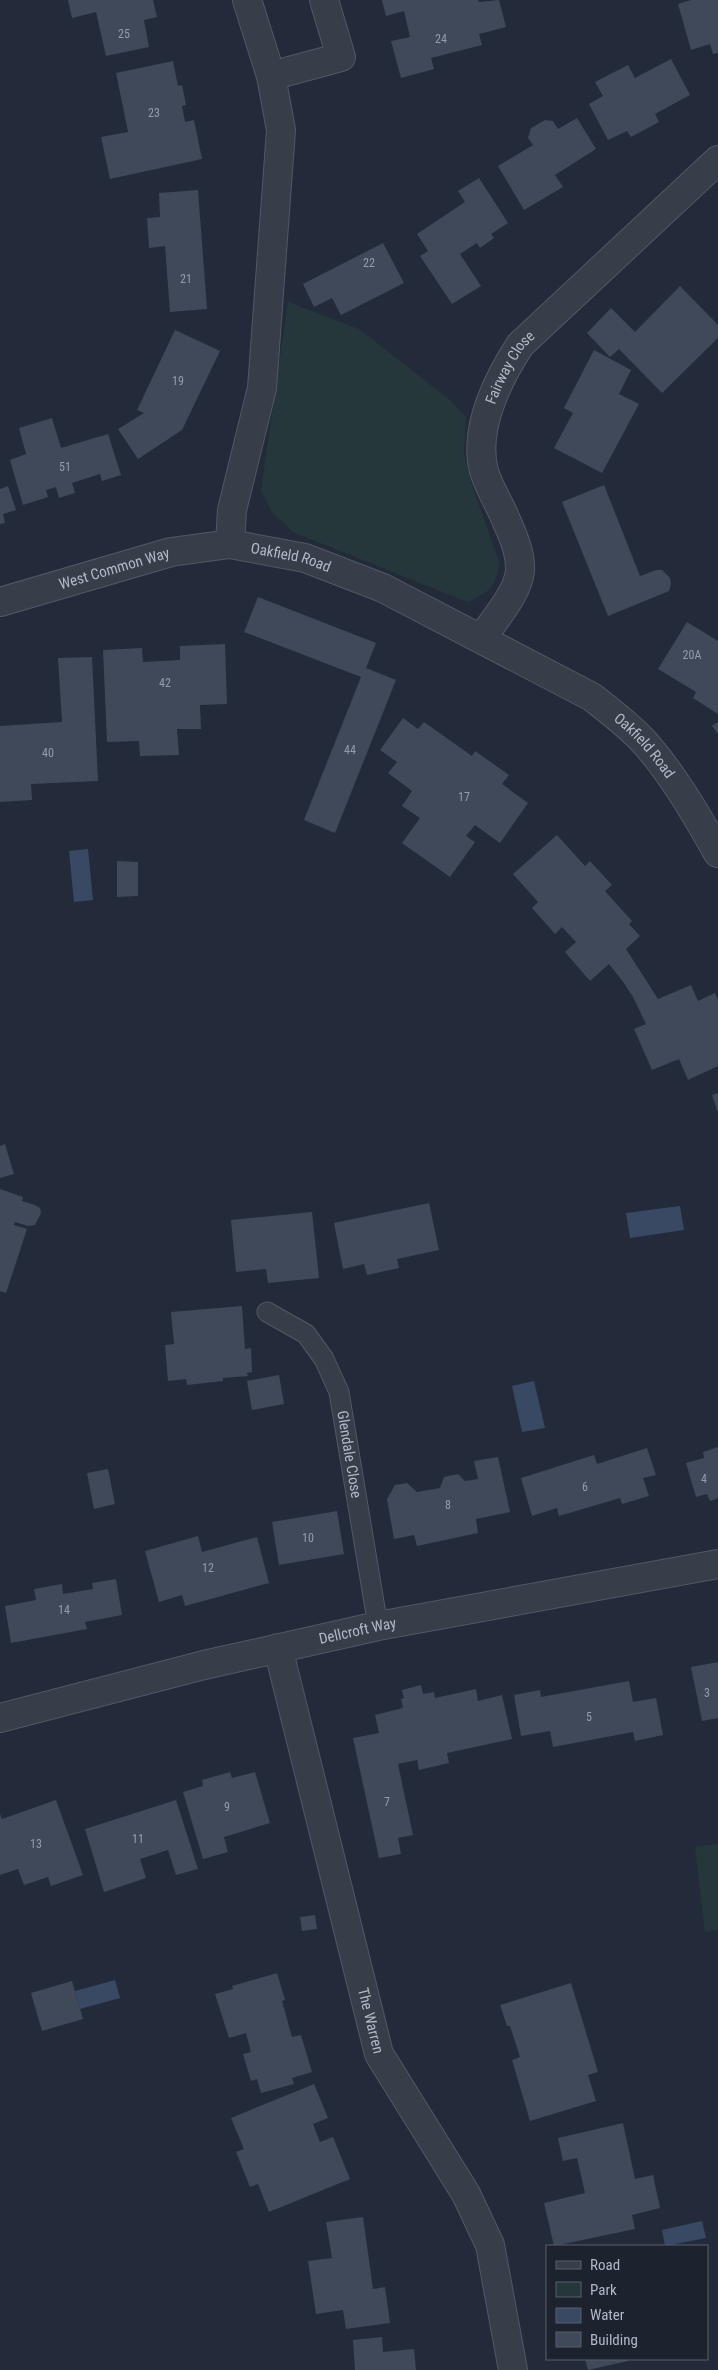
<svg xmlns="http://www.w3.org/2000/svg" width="718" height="2370" viewBox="0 0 718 2370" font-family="'Roboto Condensed',sans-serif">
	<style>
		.green { fill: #25373b }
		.water { fill: #394863 }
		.building { fill: #3f4959 }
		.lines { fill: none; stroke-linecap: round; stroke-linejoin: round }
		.service-casing { stroke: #525865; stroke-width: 21 }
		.minor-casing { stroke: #525865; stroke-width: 30 }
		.service { stroke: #373e4a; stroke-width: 19 }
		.minor { stroke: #373e4a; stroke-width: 28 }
		.labels { text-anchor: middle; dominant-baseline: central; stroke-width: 4.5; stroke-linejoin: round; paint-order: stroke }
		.number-label { font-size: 12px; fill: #959cab }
		.street-label { font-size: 15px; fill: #b2b8c6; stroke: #1c232f }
	</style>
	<rect width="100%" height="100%" fill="#232b3a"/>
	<g class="green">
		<path d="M288 302 359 329 450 400 466 417 464 453 470 479 499 562C497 587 489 592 468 602L293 532 271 511 261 490Z"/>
		<path d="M718 1844V1930L705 1932 695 1847Z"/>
	</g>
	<g class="water">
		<path d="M88 849 93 900 74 902 69 851Z"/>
		<path d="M680 1206 684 1230 630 1238 626 1213Z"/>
		<path d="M534 1381 545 1428 522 1432 512 1386Z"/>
		<path d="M115 1980 120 1998 80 2009 75 1991Z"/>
		<path d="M702 2221 706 2238 665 2246 662 2230Z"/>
	</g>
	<g class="building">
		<path d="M68 0H153L157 17 144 20 149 47 106 56 96 12 72 18Z"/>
		<path d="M382 0H478L479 2 499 0 506 27 479 34 482 45 431 58 434 69 401 78 391 41 410 37 404 11 386 16Z"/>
		<path d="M691 0H718V53L713 54 710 44 691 50 678 4Z"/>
		<path d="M671 59 690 95 655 114 659 122 631 137 627 131 608 140 589 104 603 96 595 82 628 65 635 78Z"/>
		<path d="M173 61 178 86 182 85 186 105 182 106 185 122 194 120 202 159 110 179 101 137 128 132 116 73Z"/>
		<path d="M577 118 596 149 555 175 563 187 524 210 498 166 533 145 528 138 531 128 545 120 553 121 558 129Z"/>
		<path d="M479 178 508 223 491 234 494 238 480 248 477 243 460 254 481 286 452 304 420 256 428 251 417 234 465 202 458 191Z"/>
		<path d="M198 190 207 309 170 312 165 246 149 248 147 218 160 217 159 193Z"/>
		<path d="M383 243 404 283 341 315 332 298 314 307 303 284Z"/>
		<path d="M680 286 718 325V338L662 393 619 349 610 357 587 333 611 308 635 332Z"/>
		<path d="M175 330 220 351 182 430 138 459 118 429 144 413 137 410Z"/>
		<path d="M594 350 631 370 619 394 639 404 602 473 554 448 573 413 564 408Z"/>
		<path d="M52 418 61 448 108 434 121 475 102 481 100 474 72 483 75 493 59 498 56 487 46 490 48 497 23 505 10 460 26 454 19 428Z"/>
		<path d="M604 485 640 576 656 570H662L670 578 671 584 669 591 608 616 562 502Z"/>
		<path d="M8 486 16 510 3 514 5 523 0 524V489Z"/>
		<path d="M258 597 376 643 366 668 396 680 335 833 304 820 361 677 244 632Z"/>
		<path d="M687 622 718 641V714L693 698 696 692 658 669Z"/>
		<path d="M225 644 227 704 200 705 201 729H177L179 755 140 756 139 741 107 742 103 650 142 648 143 662 180 660V646Z"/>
		<path d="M92 657 98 781 31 784 32 800 0 802V726L62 722 58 658Z"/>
		<path d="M403 718 418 729 424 722 472 756 475 751 509 775 502 784 528 803 500 843 475 825 466 836 475 842 450 877 402 843 420 818 402 806 412 791 388 773 397 762 380 750Z"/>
		<path d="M718 722V734L712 726Z"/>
		<path d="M557 835 585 866 590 861 612 885 605 891 632 921 629 924 640 936 626 949 658 999 691 985 698 1001 715 993 718 1000V1066L688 1080 679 1059 652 1070 634 1029 646 1024 633 997 624 983 609 964 590 981 565 952 576 942 562 927 555 934 532 908 538 902 513 874Z"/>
		<path d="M117 861 138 862V896L117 897Z"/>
		<path d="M718 1093V1113L712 1095Z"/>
		<path d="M5 1144 14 1174 0 1178V1146Z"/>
		<path d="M0 1189 23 1197 22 1201 35 1205 40 1208 41 1213 35 1225 28 1226 15 1222 14 1225 27 1229 6 1293 0 1291Z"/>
		<path d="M429 1203 439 1250 397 1259 399 1268 367 1275 364 1264 343 1269 334 1223Z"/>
		<path d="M312 1212 319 1278 268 1283 266 1269 236 1272 231 1220Z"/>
		<path d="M242 1306 245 1349 251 1348 252 1372 247 1373 248 1376 223 1378V1381L187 1385 186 1379 168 1381 165 1345 174 1344 171 1312Z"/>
		<path d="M279 1375 284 1404 252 1410 247 1381Z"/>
		<path d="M718 1447V1498L710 1501 707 1494 696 1497 686 1463 704 1458 703 1452Z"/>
		<path d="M647 1448 656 1475 643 1478 649 1496 622 1504 620 1498 559 1516 557 1508 532 1516 521 1478 594 1455 597 1464Z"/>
		<path d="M498 1457 510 1512 476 1519 478 1533 417 1546 414 1535 394 1539 387 1499 395 1485 407 1483 417 1492 440 1488 444 1477 458 1474 465 1481 478 1479 474 1461Z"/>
		<path d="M108 1469 115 1504 94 1509 87 1473Z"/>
		<path d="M337 1511 344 1554 279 1565 272 1522Z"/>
		<path d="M198 1536 202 1552 257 1537 269 1583 185 1606 182 1595 159 1602 145 1551Z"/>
		<path d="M116 1579 122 1615 85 1622 87 1629 11 1643 5 1606 36 1600 34 1589 62 1584 63 1594 93 1589 92 1583Z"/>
		<path d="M718 1662V1718L702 1721 691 1667Z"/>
		<path d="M629 1681 633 1702 656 1698 663 1735 635 1741 633 1732 553 1747 550 1731 521 1736 514 1695 540 1690 541 1697Z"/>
		<path d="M421 1685 423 1694 434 1692 435 1698 476 1689 478 1701 502 1695 512 1739 447 1753 449 1763 419 1770 417 1760 398 1764 413 1835 398 1838 401 1854 379 1858 353 1738 379 1733 375 1715 403 1708 401 1699 404 1698 402 1690Z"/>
		<path d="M230 1772 232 1778 255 1772 270 1823 224 1837 228 1852 203 1859 183 1792 203 1786 202 1780Z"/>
		<path d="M56 1800 83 1875 51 1886 48 1877 24 1885 18 1869 0 1875V1814L2 1819Z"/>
		<path d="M176 1800 198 1869 176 1875 168 1850 140 1859 146 1878 104 1892 85 1829Z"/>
		<path d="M315 1915 317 1929 302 1931 300 1917Z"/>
		<path d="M277 1973 285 2000 282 2001 292 2037 301 2035 312 2072 292 2078 294 2084 261 2093 257 2079 251 2081 243 2054 251 2052 246 2033 229 2038 215 1994 233 1989 232 1986Z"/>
		<path d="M72 1981 83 2019 42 2031 31 1993Z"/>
		<path d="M571 1983 598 2072 588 2075 596 2101 530 2121 512 2060 520 2057 510 2026H507L500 2005Z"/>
		<path d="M314 2084 328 2118 313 2124 320 2142 333 2137 350 2179 269 2212 258 2184 250 2187 236 2152 244 2149 231 2118Z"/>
		<path d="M623 2123 635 2179 653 2175 660 2208 632 2215 635 2229 554 2246 544 2203 585 2193 577 2158 563 2161 558 2138Z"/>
		<path d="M363 2217 373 2289 385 2287 390 2323 346 2329 343 2310 316 2314 308 2261 332 2258 326 2222Z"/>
		<path d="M382 2337 383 2352 414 2349 416 2370H355L353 2340Z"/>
		<path d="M585 2359H628V2361L588 2370Z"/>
	</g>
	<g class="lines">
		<defs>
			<g id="service">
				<path id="s1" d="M267 1312 306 1334 324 1359 339 1392 378 1626"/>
			</g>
			<g id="minor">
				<path d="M271 76 341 57 324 0"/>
				<path d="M230 544 232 510 262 388 281 130 271 76 247 0"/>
				<path id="s2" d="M0 602 171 552 230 544 305 558 383 588 592 697C611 712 630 726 646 744 674 776 697 816 718 853"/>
				<path id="s3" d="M482 638C494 620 518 593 520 571 521 550 511 532 503 513 497 500 488 485 484 471 473 429 498 379 520 345L718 160"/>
				<path id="s4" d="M278 1648 379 2054 466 2194 490 2245 513 2370"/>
				<path id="s5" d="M0 1718 204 1665 378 1626 718 1564"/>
			</g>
		</defs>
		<use href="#service" class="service-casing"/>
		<use href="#minor" class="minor-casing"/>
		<use href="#service" class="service"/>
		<use href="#minor" class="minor"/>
	</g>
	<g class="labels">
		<g class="number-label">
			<text x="124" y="34">25</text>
			<text x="441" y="39">24</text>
			<text x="154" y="113">23</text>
			<text x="369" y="263">22</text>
			<text x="186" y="279">21</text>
			<text x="178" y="381">19</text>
			<text x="65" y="467">51</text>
			<text x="692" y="655">20A</text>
			<text x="165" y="683">42</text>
			<text x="350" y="750">44</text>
			<text x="48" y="753">40</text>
			<text x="464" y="797">17</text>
			<text x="704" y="1479">4</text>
			<text x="585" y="1487">6</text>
			<text x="448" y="1505">8</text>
			<text x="308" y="1538">10</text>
			<text x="208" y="1568">12</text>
			<text x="64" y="1610">14</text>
			<text x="707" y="1693">3</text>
			<text x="589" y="1717">5</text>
			<text x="387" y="1802">7</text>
			<text x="227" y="1807">9</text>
			<text x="138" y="1839">11</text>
			<text x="36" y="1844">13</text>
		</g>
		<g class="street-label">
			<text stroke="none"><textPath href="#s3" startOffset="295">Fairway Close</textPath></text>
			<text stroke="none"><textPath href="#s2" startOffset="300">Oakfield Road</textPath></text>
			<text stroke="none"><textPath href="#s2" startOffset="119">West Common Way</textPath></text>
			<text stroke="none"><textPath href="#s2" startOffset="705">Oakfield Road</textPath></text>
			<text stroke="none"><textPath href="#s1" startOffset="175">Glendale Close</textPath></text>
			<text stroke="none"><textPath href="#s5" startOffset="368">Dellcroft Way</textPath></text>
			<text stroke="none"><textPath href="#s4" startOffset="384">The Warren</textPath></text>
		</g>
	</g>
	<rect x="546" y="2245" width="162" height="115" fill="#1c232f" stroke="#585f6b"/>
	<rect x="556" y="2261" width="25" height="8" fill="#373e4a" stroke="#585f6b"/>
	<text x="590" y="2270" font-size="15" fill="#b2b8c6">Road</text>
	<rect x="556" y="2282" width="25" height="15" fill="#25373b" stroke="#585f6b"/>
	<text x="590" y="2295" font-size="15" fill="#b2b8c6">Park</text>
	<rect x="556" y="2308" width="25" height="15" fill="#394863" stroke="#585f6b"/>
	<text x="590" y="2320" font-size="15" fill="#b2b8c6">Water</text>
	<rect x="556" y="2332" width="25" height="15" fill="#3f4959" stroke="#585f6b"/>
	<text x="590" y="2345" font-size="15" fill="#b2b8c6">Building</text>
</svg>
